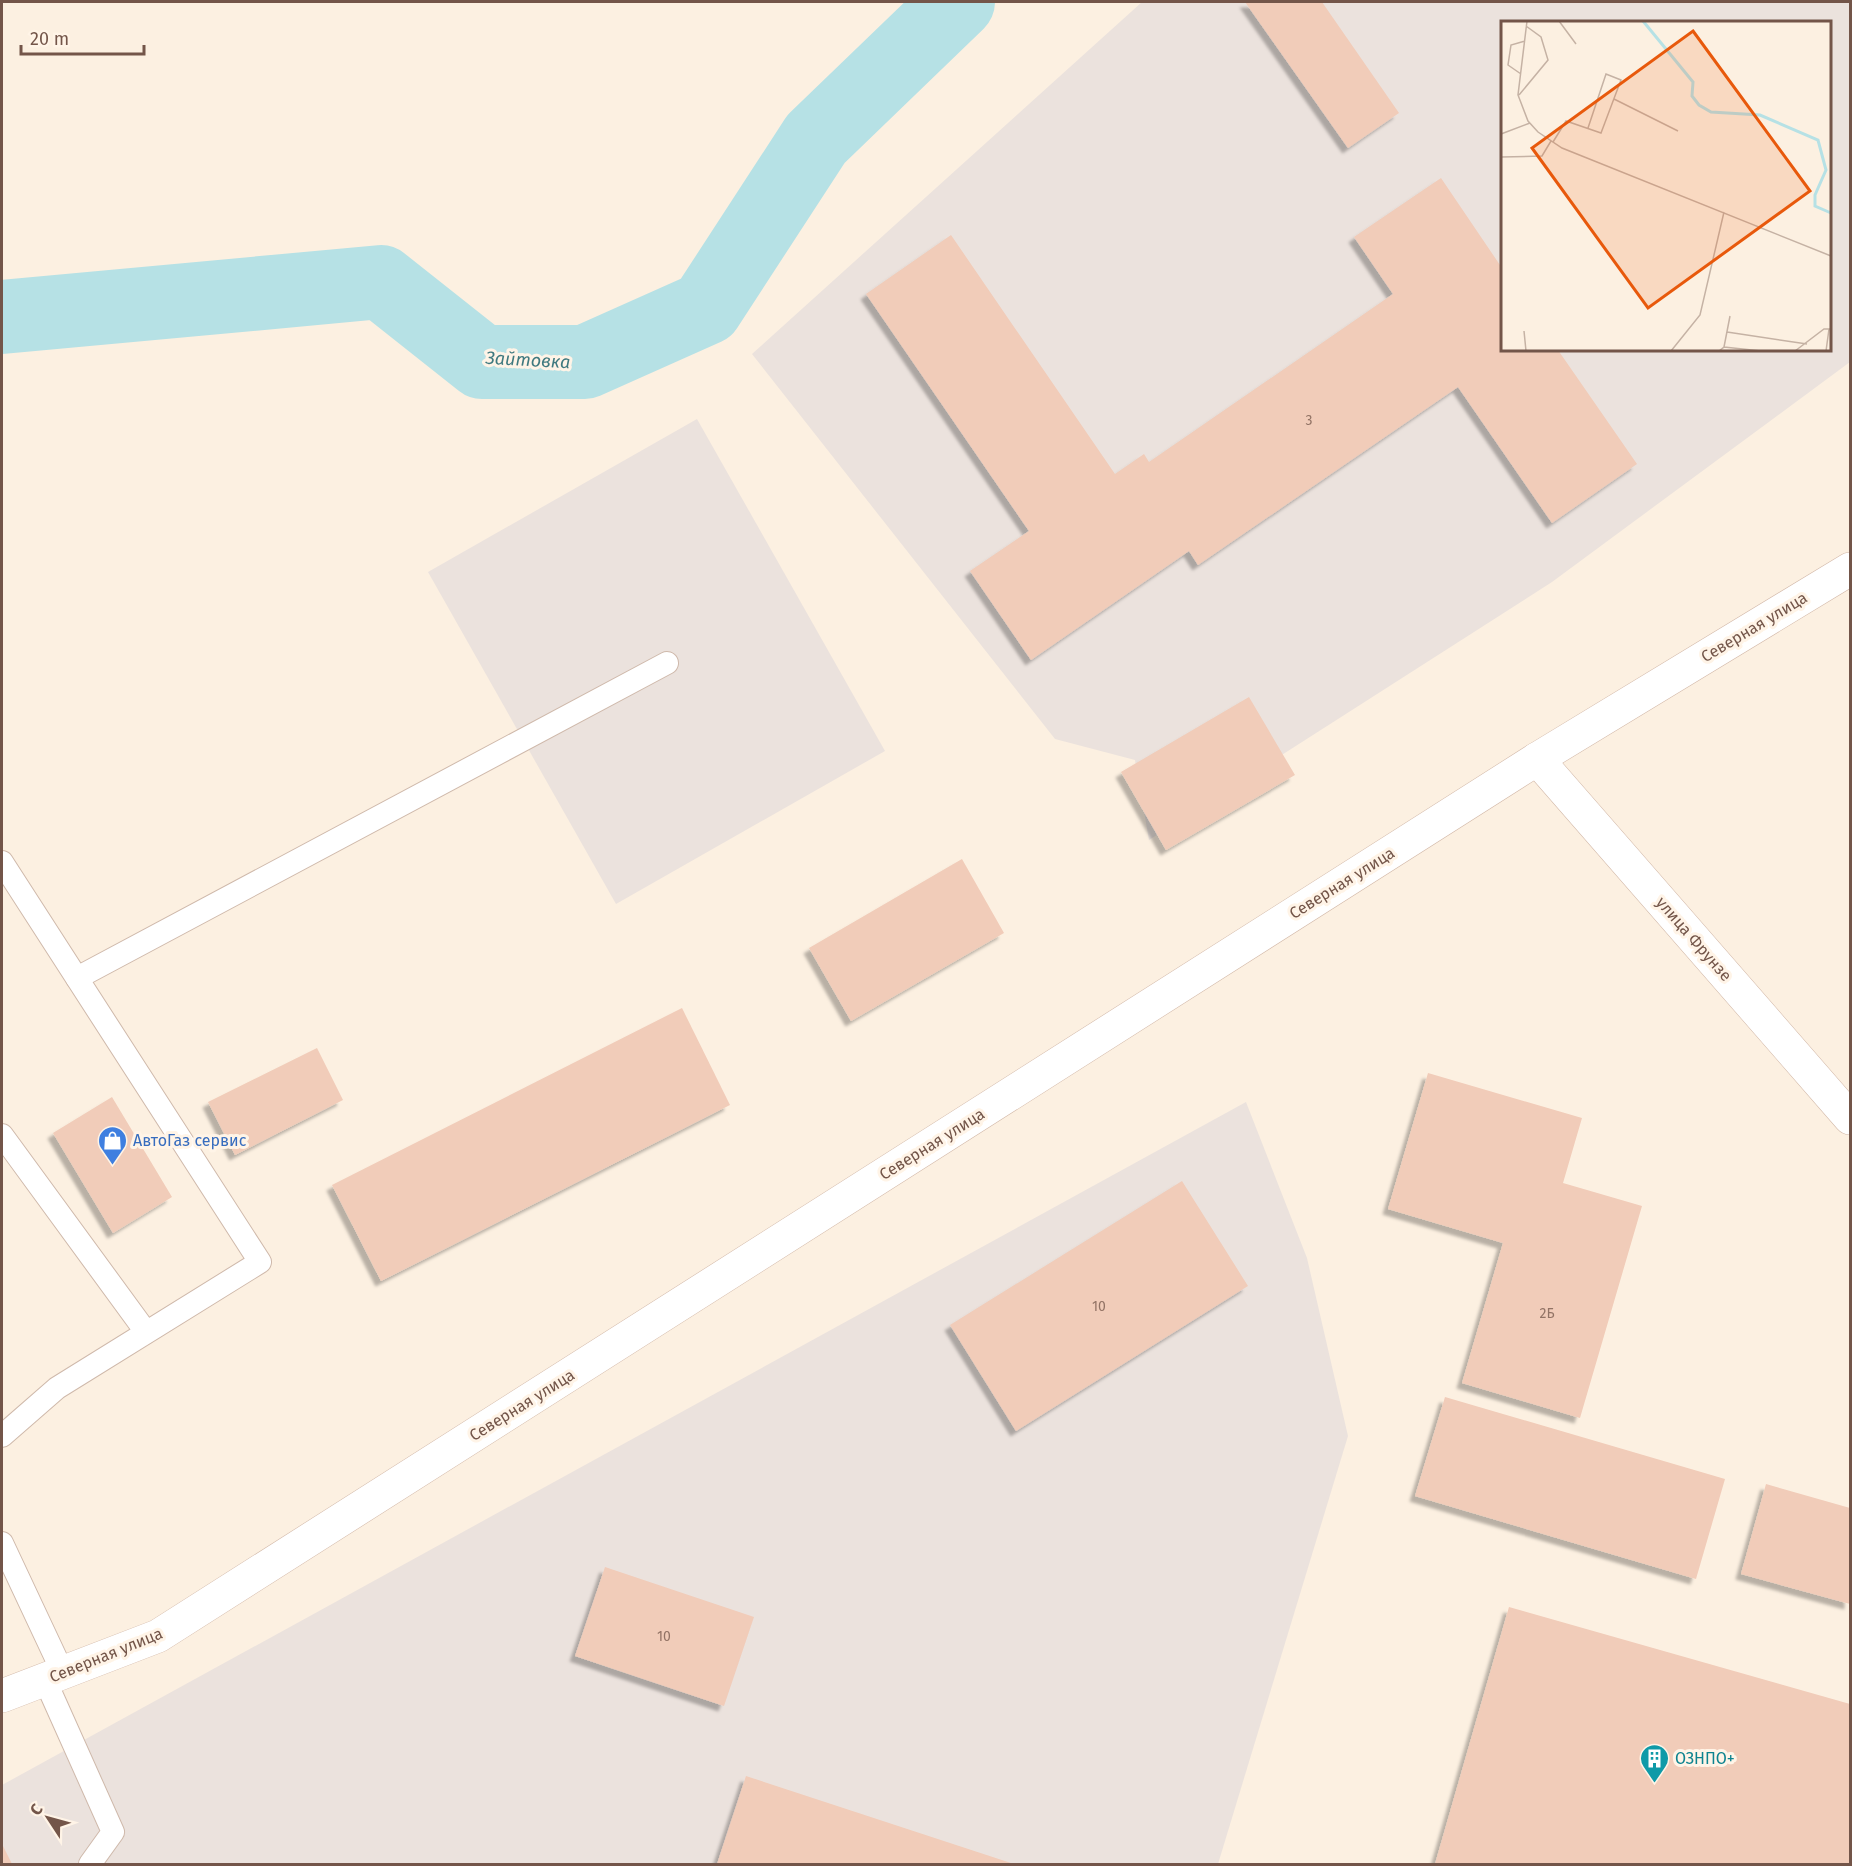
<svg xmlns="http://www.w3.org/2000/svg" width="1852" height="1866" viewBox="0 0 1852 1866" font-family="'Fira Sans',sans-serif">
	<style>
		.industrial { fill: #ebe2dd; fill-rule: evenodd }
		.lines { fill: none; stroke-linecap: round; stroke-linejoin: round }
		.river { stroke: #b6e1e5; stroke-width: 74 }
		.building { fill: #f1ccb9; filter: url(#shadow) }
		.lane-casing { stroke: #cfb9ab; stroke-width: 24 }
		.secondary-casing { stroke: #d2b8a8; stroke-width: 34 }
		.lane { stroke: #fff; stroke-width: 22 }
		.secondary { stroke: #fff; stroke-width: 33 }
		.labels { text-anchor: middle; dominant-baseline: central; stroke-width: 6; stroke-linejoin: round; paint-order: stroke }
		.number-label { font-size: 14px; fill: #927365 }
		.street-label { font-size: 16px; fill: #735549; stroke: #fff4e7 }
		.shop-label { font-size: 16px; fill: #366cbe; stroke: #fff4e7; text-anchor: start }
		.culture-label { font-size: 16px; fill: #0d838f; stroke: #fff4e7; text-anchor: start }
		.water-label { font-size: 18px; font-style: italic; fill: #3f797f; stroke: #fff4e7 }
		.inset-river { fill: none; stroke: #b6e1e5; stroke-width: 3 }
		.inset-road { fill: none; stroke: #c5b2a4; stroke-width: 1.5 }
		.view { fill: #e8590c; fill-opacity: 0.15; stroke: #e8590c; stroke-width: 3 }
		.inset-edge { fill: none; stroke: #735549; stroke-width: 3 }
	</style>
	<defs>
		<filter id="shadow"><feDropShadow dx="-5.5" dy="5.5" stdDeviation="1.5" flood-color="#0004"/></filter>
	</defs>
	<rect width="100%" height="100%" fill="#fcf0e1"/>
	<g class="industrial">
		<path d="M1142 2H1850V362L1552 582 1149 840 1135 760 1055 739 752 354ZM1502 22H1830V350H1502Z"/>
		<path d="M697 419 885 751 616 904 428 572Z"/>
		<path d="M1246 1102 1307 1258 1348 1436 1218 1864H2V1785Z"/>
	</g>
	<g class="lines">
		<path class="river" d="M2 317 381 282 482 362H585L706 308 816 139 958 2"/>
	</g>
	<g class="building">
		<path d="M1245 2H1322L1399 113 1348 148Z"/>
		<path d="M1441 178 1502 268V350H1558L1637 464 1552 523 1458 387 1198 565 1189 551 1031 660 970 571 1029 531 866 294 951 235 1115 474 1144 454 1149 462 1393 294 1354 237Z"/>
		<path d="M1249 697 1295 775 1166 850 1121 772Z"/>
		<path d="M962 859 1004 933 851 1021 809 948Z"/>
		<path d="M682 1008 730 1105 381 1281 332 1185Z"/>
		<path d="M317 1048 343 1100 235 1155 208 1102Z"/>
		<path d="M1428 1073 1582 1118 1563 1183 1642 1206 1580 1418 1462 1383 1503 1243 1388 1209Z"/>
		<path d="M112 1097 172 1197 113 1233 53 1133Z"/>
		<path d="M1182 1181 1248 1286 1016 1431 950 1325Z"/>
		<path d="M1445 1397 1725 1479 1696 1579 1415 1496Z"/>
		<path d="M1766 1484 1850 1508V1604L1741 1574Z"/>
		<path d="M605 1567 754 1617 724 1706 575 1656Z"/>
		<path d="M1509 1607 1850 1704V1864H1435Z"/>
		<path d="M746 1776 1014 1864H717Z"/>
		<path d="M2 1844 12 1864H2Z"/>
	</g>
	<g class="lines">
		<defs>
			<g id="lane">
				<path d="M2 862 260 1262 57 1388 2 1436"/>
				<path d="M77 978 667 663"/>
				<path d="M2 1135 146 1332"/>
				<path d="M2 1543 63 1673"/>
				<path d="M45 1680 113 1832 90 1864"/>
			</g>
			<g id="secondary">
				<path d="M1537 759 1850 1118"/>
				<path d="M2 1696 158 1636 1537 759 1850 569"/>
			</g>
		</defs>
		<use href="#lane" class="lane-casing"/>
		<use href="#secondary" class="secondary-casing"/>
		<use href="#lane" class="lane"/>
		<use href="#secondary" class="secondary"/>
	</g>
	<defs>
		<symbol id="shop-pin" viewBox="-11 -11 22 30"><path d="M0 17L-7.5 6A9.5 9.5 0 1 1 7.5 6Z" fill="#3f7fe0" stroke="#fff4e7"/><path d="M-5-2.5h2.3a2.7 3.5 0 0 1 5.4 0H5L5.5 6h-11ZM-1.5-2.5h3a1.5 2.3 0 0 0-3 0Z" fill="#fff"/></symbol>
		<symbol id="building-pin" viewBox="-11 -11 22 30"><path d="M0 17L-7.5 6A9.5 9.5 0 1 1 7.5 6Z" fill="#0f9aa8" stroke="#fff4e7"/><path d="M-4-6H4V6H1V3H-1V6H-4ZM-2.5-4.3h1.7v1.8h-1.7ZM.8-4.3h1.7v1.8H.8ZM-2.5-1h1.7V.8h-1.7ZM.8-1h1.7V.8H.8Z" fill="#fff"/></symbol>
	</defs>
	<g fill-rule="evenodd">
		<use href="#shop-pin" x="96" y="1124" width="33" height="45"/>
		<use href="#building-pin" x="1638" y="1742" width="33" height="45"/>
	</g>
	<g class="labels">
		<g class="number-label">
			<text x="1309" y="420">3</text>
			<text x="1099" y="1306">10</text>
			<text x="1547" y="1313">2Б</text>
			<text x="664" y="1636">10</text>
		</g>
		<g class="street-label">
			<text transform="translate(1754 627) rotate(-31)">Северная улица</text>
			<text transform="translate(1342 883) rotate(-32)">Северная улица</text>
			<text transform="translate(1694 939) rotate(49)">улица Фрунзе</text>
			<text transform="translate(932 1144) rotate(-32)">Северная улица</text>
			<text transform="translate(522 1405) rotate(-32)">Северная улица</text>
			<text transform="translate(106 1655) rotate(-22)">Северная улица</text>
		</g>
		<g class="shop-label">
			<text x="133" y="1140">АвтоГаз сервис</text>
		</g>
		<g class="culture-label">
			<text x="1675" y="1758">ОЗНПО+</text>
		</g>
		<g class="water-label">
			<text transform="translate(528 360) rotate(3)">Зайтовка</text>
		</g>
	</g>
	<g transform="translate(1501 21)">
		<rect width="330" height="330" fill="#fcf0e1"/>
		<path class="inset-river" d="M142 0 192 61 191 75 198 84 210 91 259 94 317 119 325 149 314 174V185L330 192"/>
		<path class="inset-road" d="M26 0 17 74 27 100 37 111 61 127 330 235M58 0 75 23M20 53 7 44 10 24 24 20M18 74 47 39 40 16 25 5M113 78 177 110M0 113 29 102M52 121 65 100 100 112 120 59 105 53 87 107M0 136 41 135 50 120M23 310 25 330M226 311 306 323M223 326 260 330M170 330 199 294 223 191M218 330 223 326 229 295M294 330 323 308H330M325 330 328 308"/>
		<path class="view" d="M192 10 309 170 147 287 31 127Z"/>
		<rect width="330" height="330" class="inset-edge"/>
	</g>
	<rect width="1852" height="1866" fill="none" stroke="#735549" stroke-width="6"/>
	<g transform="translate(48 1818) rotate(306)" stroke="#fff4e7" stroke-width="4.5" paint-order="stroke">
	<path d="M0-4.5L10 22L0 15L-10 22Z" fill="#735549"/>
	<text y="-9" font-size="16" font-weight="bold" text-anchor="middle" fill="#735549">С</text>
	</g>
	<path d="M21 45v9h123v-9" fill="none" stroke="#735549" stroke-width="3"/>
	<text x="30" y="45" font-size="18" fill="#735549" stroke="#fff4e7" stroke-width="4.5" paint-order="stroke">20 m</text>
</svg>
